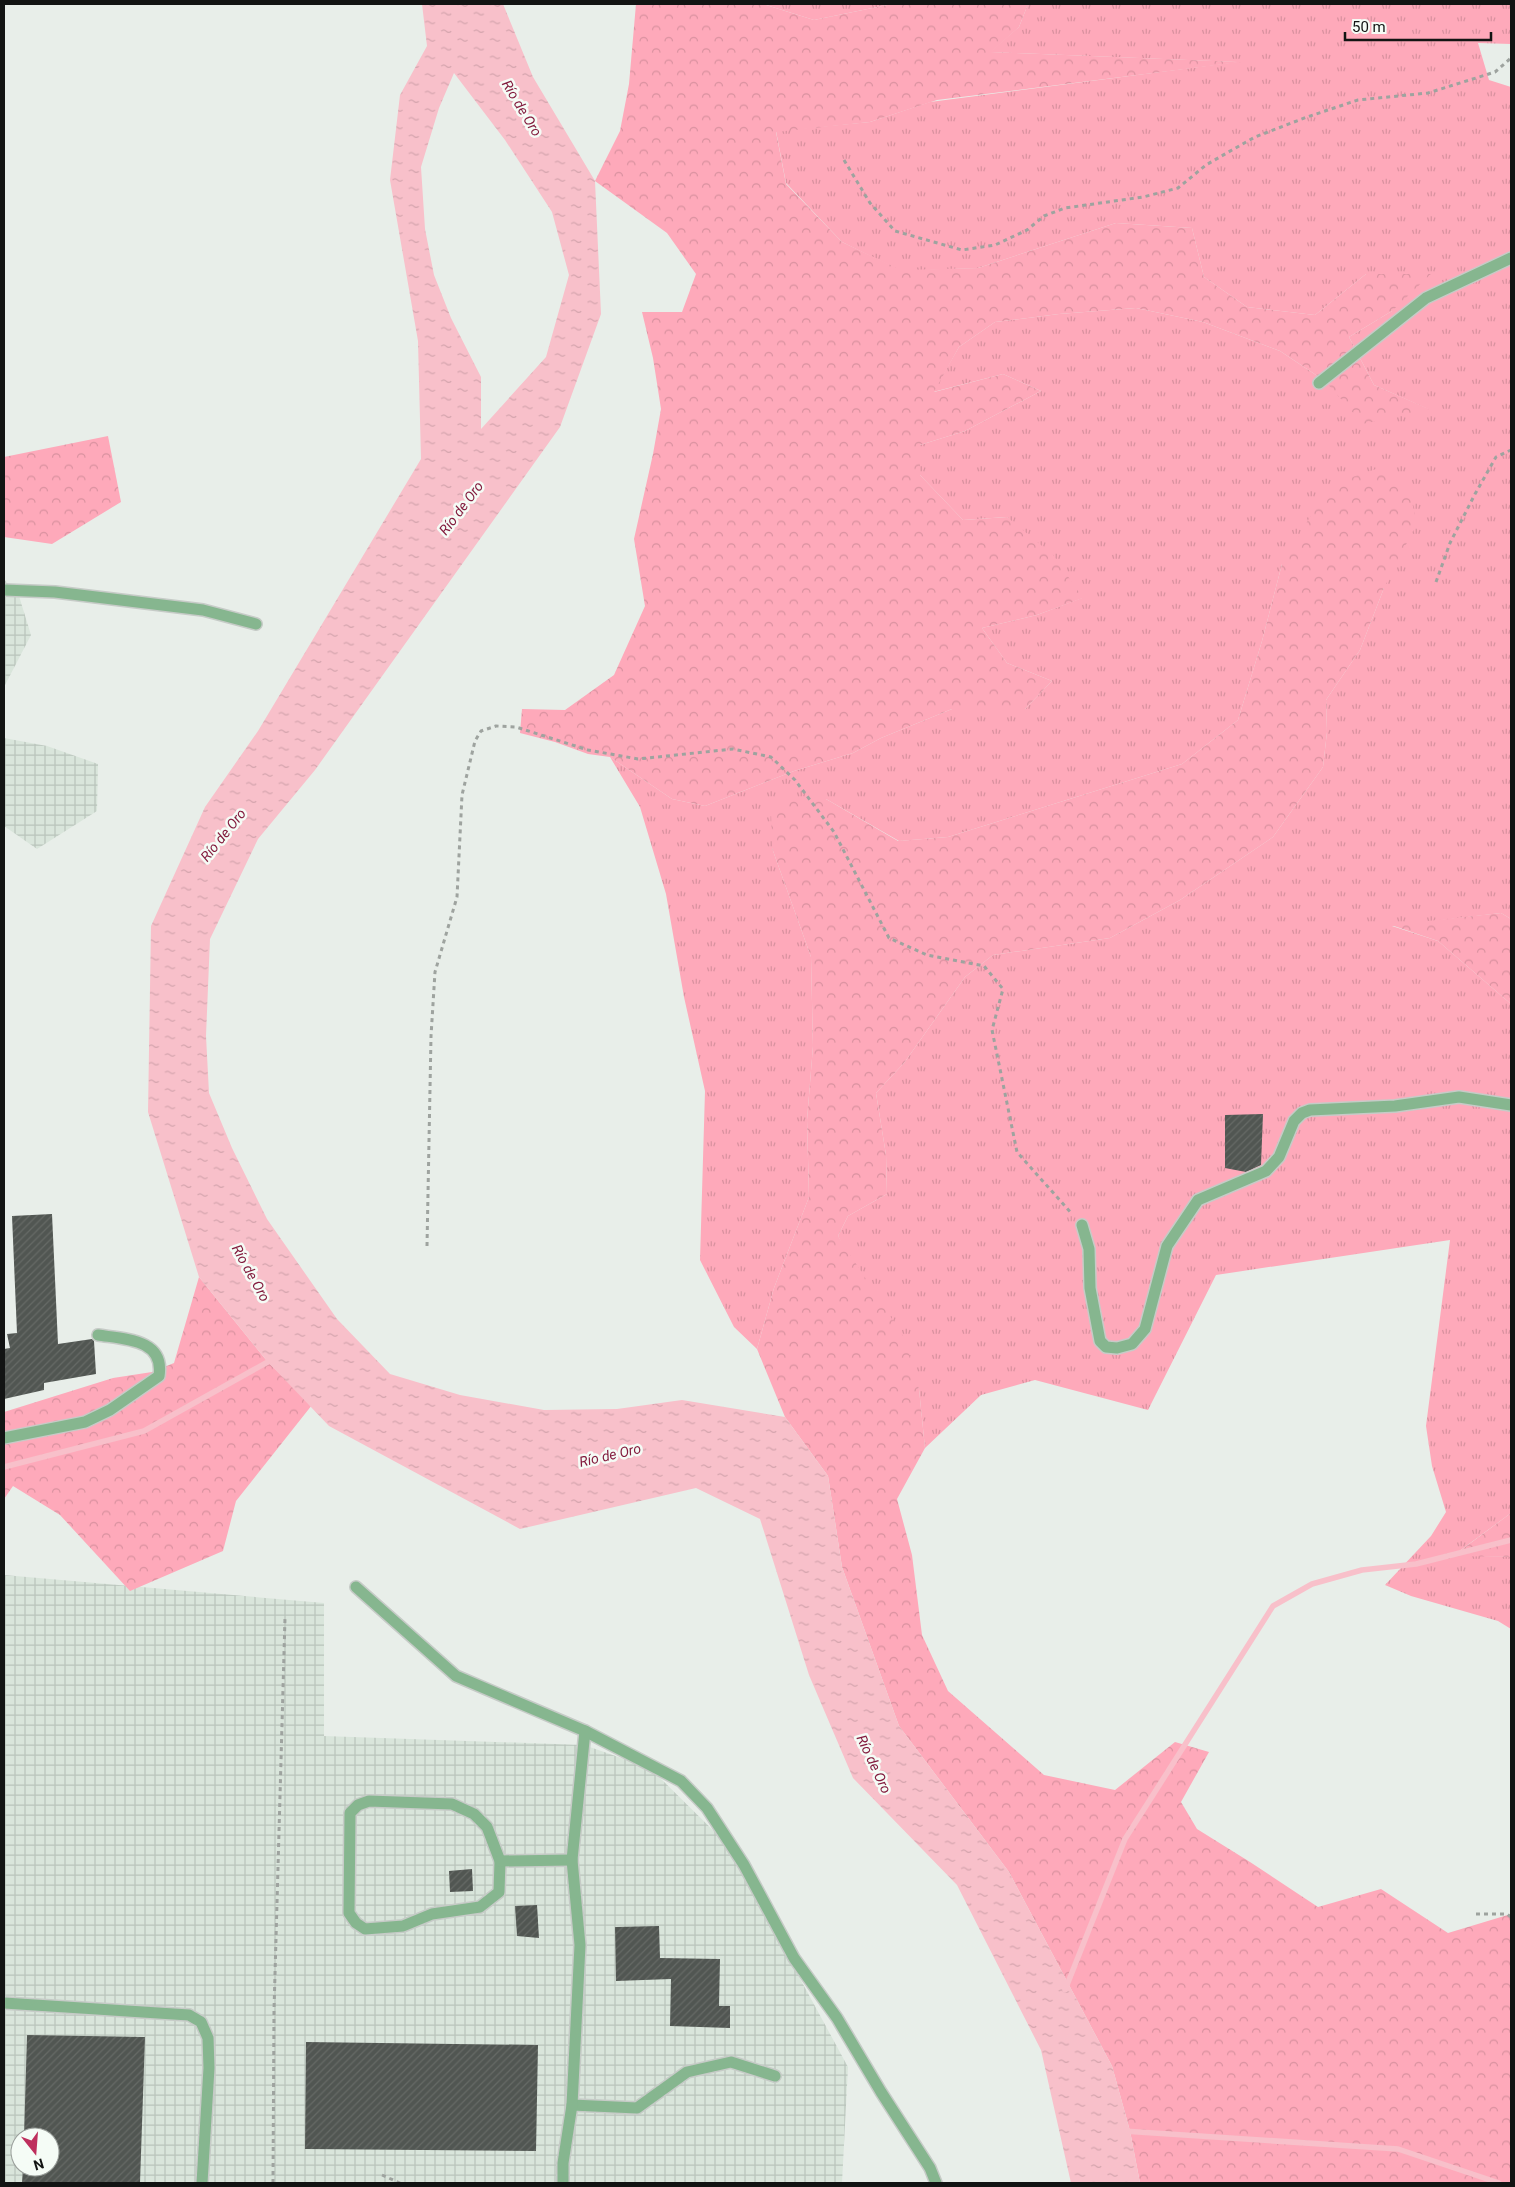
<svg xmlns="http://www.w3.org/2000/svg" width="1515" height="2187" viewBox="0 0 1515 2187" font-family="Roboto,sans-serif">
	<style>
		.industrial { fill: url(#industrial-grid); fill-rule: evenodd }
		.grass { fill: url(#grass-tufts) }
		.forest { fill: url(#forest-crowns) }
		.water { fill: url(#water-ripples); fill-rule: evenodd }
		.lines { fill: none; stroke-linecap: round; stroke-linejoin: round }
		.stream { stroke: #f8c0ca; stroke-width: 5.5 }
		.building { fill: url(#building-hatch) }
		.service-casing { stroke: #c6cbc7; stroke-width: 14 }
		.path { stroke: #9ea39f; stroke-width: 3; stroke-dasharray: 4 4; stroke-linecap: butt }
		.service { stroke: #86b68f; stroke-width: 11 }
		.labels { text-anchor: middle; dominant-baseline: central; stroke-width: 5; stroke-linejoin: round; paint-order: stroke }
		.water-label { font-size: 14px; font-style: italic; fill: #831c3e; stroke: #f5fcf6 }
	</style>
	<defs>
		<pattern id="industrial-grid" width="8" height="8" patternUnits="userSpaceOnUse" patternTransform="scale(1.25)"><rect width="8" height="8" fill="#d9e5db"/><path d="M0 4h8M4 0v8" fill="none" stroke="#b9c4bb"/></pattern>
		<pattern id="grass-tufts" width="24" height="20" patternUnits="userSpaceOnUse" patternTransform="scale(1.25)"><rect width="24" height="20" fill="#fea9ba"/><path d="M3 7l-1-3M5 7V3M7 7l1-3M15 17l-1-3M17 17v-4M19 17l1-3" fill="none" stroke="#d9919f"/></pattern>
		<pattern id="forest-crowns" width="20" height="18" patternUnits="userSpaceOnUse" patternTransform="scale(1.25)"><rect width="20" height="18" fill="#fea9ba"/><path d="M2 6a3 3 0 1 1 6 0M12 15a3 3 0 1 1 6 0" fill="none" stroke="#d9919f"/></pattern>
		<pattern id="water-ripples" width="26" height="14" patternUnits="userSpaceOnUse" patternTransform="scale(1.25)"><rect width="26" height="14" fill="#f8c0ca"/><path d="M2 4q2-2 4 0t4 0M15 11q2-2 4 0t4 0" fill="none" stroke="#d4a4ad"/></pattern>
		<pattern id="building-hatch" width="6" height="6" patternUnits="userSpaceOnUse" patternTransform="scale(1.25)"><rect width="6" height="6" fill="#515652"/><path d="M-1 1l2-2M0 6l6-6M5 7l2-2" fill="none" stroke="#666a66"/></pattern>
	</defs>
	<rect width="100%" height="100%" fill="#e8eee9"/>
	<g class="industrial">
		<path d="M4 579 19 596 31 635 4 687Z"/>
		<path d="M4 738 47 746 98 764 97 811 37 849 4 826Z"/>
		<path d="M4 1575 324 1603V1736L584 1745 650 1768 727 1844 848 2067 842 2183H4ZM20 2137H50V2167H20Z"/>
	</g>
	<g class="grass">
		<path d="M763 4H892L814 20Z"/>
		<path d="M1028 4H1511V44L1478 43 1489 80 1511 87V919L1501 913 1392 926 1438 941 1511 1004V1513L1454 1555 1511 1557V1629L1498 1621 1411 1596 1385 1585 1431 1536 1446 1512 1432 1466 1426 1426 1450 1240 1216 1275 1148 1410 1035 1380 981 1395 925 1448 919 1389 838 1236 848 1216 887 1194 886 1155 876 1093 904 1063 965 977 993 955 1110 938 1180 900 1273 837 1323 767 1327 732 1326 700 1360 650 1384 588 1282 564 1262 641 1238 720 1182 764 948 837 899 841 826 799 772 848 811 957 813 1046 807 1120 809 1197 774 1288 757 1349 734 1327 700 1260 705 1091 684 997 666 894 640 807 610 757 672 799 705 806 794 771 853 753 881 738 952 709H1025L1052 681 1007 663 982 628 1037 615 1082 598 1007 517 963 520 920 475V445L965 431 1041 391 1003 374 933 392 959 347 995 322 1059 314 1136 308 1203 322 1280 351 1325 381 1428 409 1374 385 1349 337 1392 311 1366 274 1315 315 1247 307 1204 277 1192 228 1116 223 978 268 901 271 842 242 786 183 776 131 870 122 930 102 1237 62 990 52 1019 27Z"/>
	</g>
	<g class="forest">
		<path d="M636 4H763L814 20 892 4H1028L1019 27 991 52 1241 62 937 100 870 122 776 132 786 184 842 242 901 270 978 268 1116 223 1192 228 1204 277 1247 307 1315 315 1366 274H1431L1392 311 1349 337 1374 385 1429 409 1363 424 1325 381 1280 351 1203 322 1136 308 1059 314 995 322 959 347 934 392 1003 374 1041 391 965 431 920 445V475L963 520 1007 517 1053 555 1083 598 1037 615 982 628 1007 663 1052 681 1025 709H952L881 738 853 753 794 771 705 806 672 799 610 757 588 754 555 742 520 733 522 709 565 710 614 675 645 606 634 539 653 454 661 409 653 358 642 312H682L696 274 667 233 595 181 620 131 629 84Z"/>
		<path d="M108 436 121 502 52 544 4 537V457Z"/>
		<path d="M1376 469 1408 486 1417 523 1384 588 1360 650 1326 700 1327 732 1323 767 1273 837 1180 900 1110 938 993 955 965 977 904 1063 876 1093 886 1155 887 1194 848 1216 838 1236 905 1339 919 1389 925 1448 897 1499 912 1555 922 1635 948 1691 1044 1775 1115 1790 1175 1742 1209 1752 1181 1802 1197 1829 1250 1862 1318 1907 1381 1889 1448 1933 1511 1914V2183H1140L1130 2131 1112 2066 1009 1872 899 1726 842 1567 828 1476 785 1417 757 1349 774 1288 809 1197 807 1120 813 1046 811 957 772 848 771 811 786 797 826 799 898 841 948 837 1182 764 1238 720 1262 641 1282 564 1329 485Z"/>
		<path d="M1501 913 1511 919V1004L1438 941 1391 925Z"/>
		<path d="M199 1277 267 1361 312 1405 236 1501 223 1551 130 1591 60 1515 13 1486 4 1499V1412L113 1378 152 1372 174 1363Z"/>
		<path d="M1511 1513V1557L1453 1556Z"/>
	</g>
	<path class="water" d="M422 4H503L533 77 595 181 601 314 560 427 315 770 258 839 210 939 206 1036 209 1093 232 1148 267 1219 337 1319 390 1374 460 1395 544 1410 617 1409 682 1400 785 1417 828 1476 842 1567 899 1726 1009 1872 1112 2066 1130 2131 1140 2183H1071L1041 2050 957 1885 853 1778 809 1675 760 1519 696 1488 520 1529 329 1426 267 1361 199 1277 148 1112 151 926 205 807 258 731 421 459 418 341 390 180 400 95 427 46ZM454 73 505 140 552 212 569 275 546 357 481 429V377L451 318 434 275 425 229 421 167 439 108Z"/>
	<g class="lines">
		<g class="stream">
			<path d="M4 1467 144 1431 273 1359"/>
			<path d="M1065 1990 1125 1839 1273 1606 1312 1584 1362 1570 1416 1564 1511 1540"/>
			<path d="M1123 2131 1398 2149 1499 2183"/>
		</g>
	</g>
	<g class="building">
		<path d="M1263 1114 1261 1165 1246 1172 1225 1168V1115Z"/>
		<path d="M52 1214 58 1344 92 1339 94 1341 96 1374 44 1383V1390L4 1399V1349L10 1348 7 1334 17 1333 12 1216Z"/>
		<path d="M472 1869 473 1891 450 1892 449 1871Z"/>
		<path d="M537 1905 539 1938 517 1936 515 1906Z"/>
		<path d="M659 1926 660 1958 720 1959 719 2006H730V2028L670 2026 671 1979 616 1981 615 1927Z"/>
		<path d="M27 2035 145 2037 140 2183H22L23 2167H50V2137H24Z"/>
		<path d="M306 2042 538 2045 536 2151 305 2149Z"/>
	</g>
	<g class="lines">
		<defs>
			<g id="service">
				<path d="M1319 383 1426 298 1511 258"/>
				<path d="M4 590 55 592 203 610 256 624"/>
				<path d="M1082 1225 1089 1249 1090 1288 1100 1341 1106 1347 1117 1348 1132 1344 1145 1329 1167 1246 1198 1200 1266 1171 1279 1157 1294 1121 1302 1113 1310 1110 1395 1106 1459 1097 1511 1105"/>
				<path d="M4 1438 85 1422 110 1410 159 1376C165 1339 124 1339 98 1335"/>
				<path d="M356 1587 456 1676 585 1731 681 1781 707 1808 744 1865 794 1958 837 2018 881 2092 930 2168 936 2183"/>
				<path d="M369 1801 452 1804 474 1814 487 1827 500 1861 499 1892 480 1907 432 1914 403 1926 365 1929 356 1923 349 1913 350 1813 358 1805Z"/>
				<path d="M500 1861 572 1860"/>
				<path d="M4 2003 189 2015 201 2022 208 2038 209 2068 202 2183"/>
				<path d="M572 2105 637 2108 687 2072 731 2062 775 2076"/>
				<path d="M563 2183V2163L572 2105 580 1945 572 1860 585 1731"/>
			</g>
		</defs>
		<use href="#service" class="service-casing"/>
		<g class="path">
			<path d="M844 160 870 203 895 231 962 250 995 245 1027 230 1044 216 1065 208 1143 197 1178 188 1206 165 1232 150 1255 137 1307 117 1358 100 1428 93 1495 72 1511 58"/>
			<path d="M1436 582 1450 543 1475 494 1496 457 1511 450"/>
			<path d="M427 1246 431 1036 435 972 457 897 462 795 475 741 481 731 496 726 516 727 588 750 638 759 733 749 771 757 795 780 834 832 889 938 927 955 984 966 1003 989 992 1030 1017 1152 1072 1214"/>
			<path d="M1476 1914H1507L1511 1917"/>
			<path d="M382 2175 400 2183"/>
			<path d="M273 2183 274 2010 285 1618"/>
		</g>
		<use href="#service" class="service"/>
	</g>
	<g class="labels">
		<g class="water-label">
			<text transform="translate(522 108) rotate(59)">Río de Oro</text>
			<text transform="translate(461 508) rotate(-53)">Río de Oro</text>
			<text transform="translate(223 835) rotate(-51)">Río de Oro</text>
			<text transform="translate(251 1273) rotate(61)">Río de Oro</text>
			<text transform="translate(610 1455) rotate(-13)">Río de Oro</text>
			<text transform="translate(874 1764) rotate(65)">Río de Oro</text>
		</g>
	</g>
	<rect width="1515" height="2187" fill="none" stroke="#121413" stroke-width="10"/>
	<g transform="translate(35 2152) rotate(163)"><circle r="24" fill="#f5fcf6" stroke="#9a9f9b"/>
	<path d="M0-4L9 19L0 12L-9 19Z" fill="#be2f5d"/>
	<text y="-8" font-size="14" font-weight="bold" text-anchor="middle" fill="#121413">N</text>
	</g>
	<path d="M1345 32v8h146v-8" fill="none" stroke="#121413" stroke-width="2.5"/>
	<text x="1352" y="32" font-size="15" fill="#121413" stroke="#f5fcf6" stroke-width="4" paint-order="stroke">50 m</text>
</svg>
